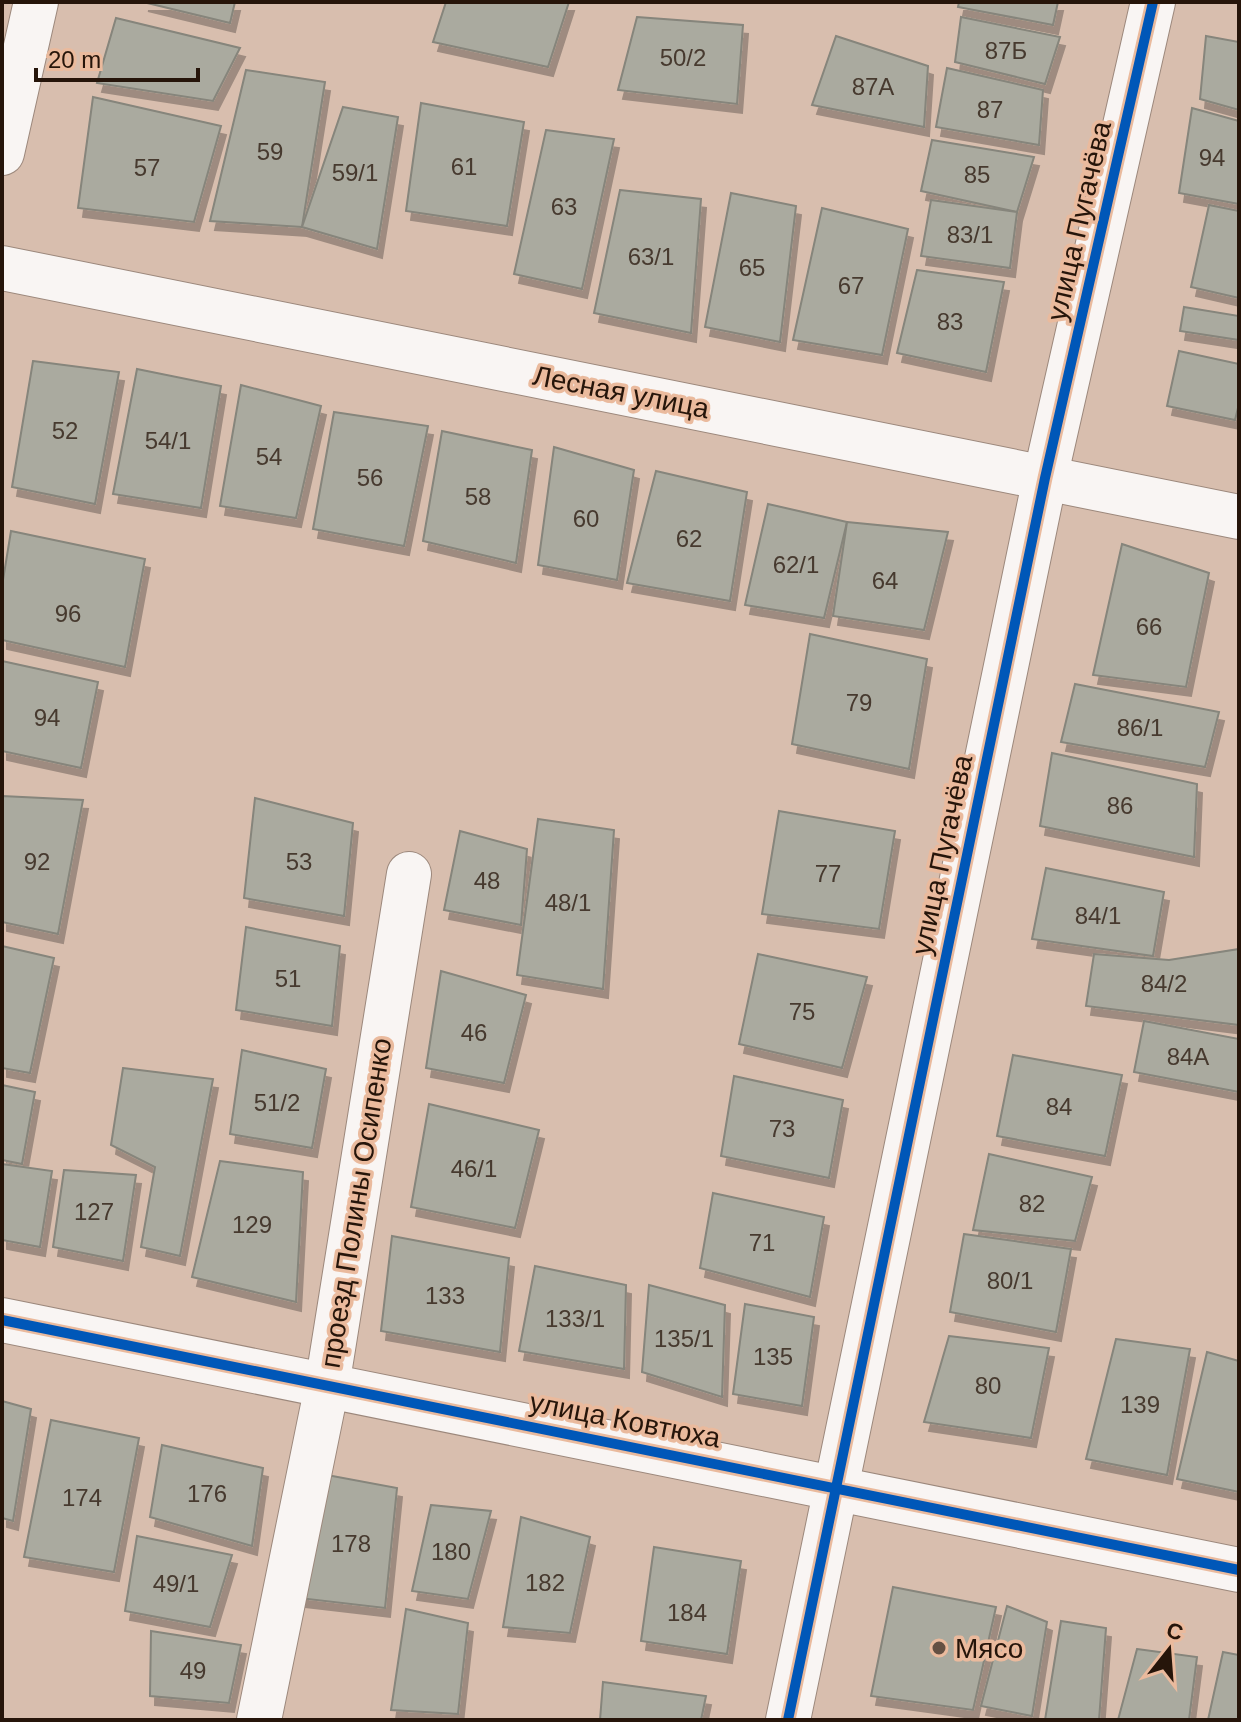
<svg xmlns="http://www.w3.org/2000/svg" width="1241" height="1722" viewBox="0 0 1241 1722" font-family="Arial,sans-serif">
	<style>
		.building { fill: #aaaa9f; stroke: #86857b; stroke-width: 2; filter: url(#shadow) }
		.lines { fill: none; stroke-linecap: round; stroke-linejoin: round }
		.minor-casing { stroke: #9c887c; stroke-width: 46 }
		.tertiary-casing { stroke: #9c887c; stroke-width: 46 }
		.minor { stroke: #f9f5f3; stroke-width: 44 }
		.tertiary { stroke: #f9f5f3; stroke-width: 44 }
		.cycleway-casing { stroke: #eaba9d; stroke-width: 15 }
		.cycleway { stroke: #0057b8; stroke-width: 10 }
		.poi-dot { fill: #645043; stroke: #eaba9d; stroke-width: 3 }
		.labels { text-anchor: middle; dominant-baseline: central; stroke-width: 7; stroke-linejoin: round; paint-order: stroke }
		.number-label { font-size: 24px; fill: #473a2f }
		.street-label { font-size: 28px; fill: #26150a; stroke: #eaba9d }
		.poi-label { font-size: 28px; fill: #26150a; stroke: #eaba9d; text-anchor: start }
	</style>
	<defs>
		<filter id="shadow"><feDropShadow dx="5" dy="9" stdDeviation="0" flood-color="#0004"/></filter>
	</defs>
	<rect width="100%" height="100%" fill="#d8beae"/>
	<g class="building">
		<path d="M143 2H235L230 23Z"/>
		<path d="M446 2H569L548 67 433 42Z"/>
		<path d="M959 2H1058L1053 25 958 7Z"/>
		<path d="M637 17 743 25 737 104 618 90Z"/>
		<path d="M961 17 1060 37 1045 84 955 62Z"/>
		<path d="M116 18 240 48 213 101 97 83Z"/>
		<path d="M836 36 928 66 924 127 812 105Z"/>
		<path d="M1206 36 1239 42V110L1200 99Z"/>
		<path d="M947 68 1043 90 1039 145 936 127Z"/>
		<path d="M246 70 325 82 302 227 210 221Z"/>
		<path d="M93 97 221 126 194 222 78 208Z"/>
		<path d="M421 103 524 122 507 226 406 211Z"/>
		<path d="M343 107 398 117 377 249 302 227Z"/>
		<path d="M1192 108 1239 121V204L1179 193Z"/>
		<path d="M546 130 614 139 582 289 514 274Z"/>
		<path d="M932 140 1034 157 1017 212 921 191Z"/>
		<path d="M620 190 701 199 691 333 594 313Z"/>
		<path d="M731 193 796 206 780 342 705 327Z"/>
		<path d="M931 200 1017 212 1010 268 921 256Z"/>
		<path d="M1209 205 1239 211V298L1191 287Z"/>
		<path d="M822 208 908 229 882 355 793 340Z"/>
		<path d="M917 270 1004 282 986 372 897 353Z"/>
		<path d="M1184 307 1239 316V340L1180 331Z"/>
		<path d="M1179 351 1239 364V404L1235 420 1167 406Z"/>
		<path d="M33 361 119 372 95 504 12 487Z"/>
		<path d="M137 369 221 386 201 508 113 494Z"/>
		<path d="M241 385 321 406 296 518 220 506Z"/>
		<path d="M334 412 428 426 404 546 313 529Z"/>
		<path d="M442 431 532 450 516 563 423 541Z"/>
		<path d="M554 447 634 470 617 580 538 565Z"/>
		<path d="M656 471 747 492 730 601 627 583Z"/>
		<path d="M768 504 847 522 824 618 745 605Z"/>
		<path d="M847 522 948 532 924 630 833 616Z"/>
		<path d="M11 531 145 559 125 667 2 640V586Z"/>
		<path d="M1122 544 1209 573 1186 687 1093 675Z"/>
		<path d="M810 634 927 659 909 769 792 744Z"/>
		<path d="M2 661 98 682 81 768 2 751Z"/>
		<path d="M1075 684 1219 712 1205 767 1061 742Z"/>
		<path d="M1052 753 1197 784 1194 857 1040 826Z"/>
		<path d="M2 796 83 800 58 934 2 922Z"/>
		<path d="M255 798 353 823 344 916 244 898Z"/>
		<path d="M779 811 895 831 879 929 762 914Z"/>
		<path d="M538 819 614 830 603 989 517 975Z"/>
		<path d="M460 831 527 849 521 925 444 910Z"/>
		<path d="M1046 868 1164 892 1153 956 1032 939Z"/>
		<path d="M246 927 340 946 332 1026 236 1010Z"/>
		<path d="M2 946 54 958 30 1073 2 1068Z"/>
		<path d="M1239 949V1025L1086 1006 1094 954 1169 960Z"/>
		<path d="M758 954 867 977 842 1068 739 1044Z"/>
		<path d="M441 971 526 995 504 1083 426 1068Z"/>
		<path d="M1144 1021 1239 1039V1092L1134 1072Z"/>
		<path d="M242 1050 326 1069 312 1148 230 1134Z"/>
		<path d="M1013 1055 1122 1075 1105 1156 997 1136Z"/>
		<path d="M123 1068 213 1079 180 1256 141 1247 155 1167 111 1145Z"/>
		<path d="M734 1076 843 1100 829 1178 721 1156Z"/>
		<path d="M2 1085 35 1092 22 1164 2 1160Z"/>
		<path d="M429 1104 539 1130 515 1228 411 1207Z"/>
		<path d="M989 1154 1092 1177 1075 1241 973 1230Z"/>
		<path d="M220 1161 303 1172 296 1302 192 1277Z"/>
		<path d="M2 1164 52 1171 40 1247 2 1240Z"/>
		<path d="M64 1170 136 1175 123 1261 53 1247Z"/>
		<path d="M713 1193 824 1217 810 1297 700 1268Z"/>
		<path d="M964 1234 1071 1249 1056 1332 950 1312Z"/>
		<path d="M392 1236 509 1258 500 1352 381 1331Z"/>
		<path d="M535 1266 626 1285 624 1369 519 1351Z"/>
		<path d="M649 1285 725 1305 722 1397 642 1372Z"/>
		<path d="M745 1304 814 1317 802 1406 733 1394Z"/>
		<path d="M949 1336 1049 1348 1031 1438 924 1422Z"/>
		<path d="M1116 1339 1190 1349 1167 1475 1086 1459Z"/>
		<path d="M1207 1352 1239 1361V1492L1177 1479Z"/>
		<path d="M2 1401 31 1409 13 1521 2 1518Z"/>
		<path d="M51 1420 139 1438 114 1572 24 1557Z"/>
		<path d="M162 1445 263 1468 252 1546 150 1517Z"/>
		<path d="M327 1475 397 1488 385 1608 299 1598Z"/>
		<path d="M431 1505 491 1511 468 1599 412 1591Z"/>
		<path d="M521 1517 590 1537 570 1633 503 1627Z"/>
		<path d="M137 1536 232 1555 210 1627 125 1611Z"/>
		<path d="M654 1547 741 1561 727 1654 641 1641Z"/>
		<path d="M893 1587 996 1607 973 1710 871 1696Z"/>
		<path d="M1007 1606 1047 1622 1032 1716 981 1706Z"/>
		<path d="M406 1609 468 1623 458 1714 391 1710Z"/>
		<path d="M1061 1621 1106 1628 1099 1720H1045Z"/>
		<path d="M151 1631 241 1645 229 1703 150 1696Z"/>
		<path d="M1137 1649 1197 1657 1189 1720H1118Z"/>
		<path d="M1223 1652 1239 1655V1720H1208Z"/>
		<path d="M603 1682 706 1696 701 1720H600Z"/>
	</g>
	<g class="lines">
		<defs>
			<g id="minor">
				<path d="M2 153 36 2"/>
				<path d="M2 268 1239 517"/>
				<path d="M259 1720 327 1386 409 874"/>
				<path d="M788 1720 1045 478 1153 2"/>
			</g>
			<path id="tertiary" d="M2 1320 1239 1570"/>
		</defs>
		<use href="#minor" class="minor-casing"/>
		<use href="#tertiary" class="tertiary-casing"/>
		<use href="#minor" class="minor"/>
		<use href="#tertiary" class="tertiary"/>
		<defs>
			<g id="cycleway">
				<path d="M2 1320 1239 1570"/>
				<path d="M788 1720 1045 478 1153 2"/>
			</g>
		</defs>
		<use href="#cycleway" class="cycleway-casing"/>
		<use href="#cycleway" class="cycleway"/>
	</g>
	<circle class="poi-dot" cx="939" cy="1648" r="8"/>
	<g class="labels">
		<g class="number-label">
			<text x="1006" y="50">87Б</text>
			<text x="683" y="57">50/2</text>
			<text x="873" y="86">87А</text>
			<text x="990" y="109">87</text>
			<text x="270" y="151">59</text>
			<text x="1212" y="157">94</text>
			<text x="464" y="166">61</text>
			<text x="147" y="167">57</text>
			<text x="355" y="172">59/1</text>
			<text x="977" y="174">85</text>
			<text x="564" y="206">63</text>
			<text x="970" y="234">83/1</text>
			<text x="651" y="256">63/1</text>
			<text x="752" y="267">65</text>
			<text x="851" y="285">67</text>
			<text x="950" y="321">83</text>
			<text x="65" y="430">52</text>
			<text x="168" y="440">54/1</text>
			<text x="269" y="456">54</text>
			<text x="370" y="477">56</text>
			<text x="478" y="496">58</text>
			<text x="586" y="518">60</text>
			<text x="689" y="538">62</text>
			<text x="796" y="564">62/1</text>
			<text x="885" y="580">64</text>
			<text x="68" y="613">96</text>
			<text x="1149" y="626">66</text>
			<text x="859" y="702">79</text>
			<text x="47" y="717">94</text>
			<text x="1140" y="727">86/1</text>
			<text x="1120" y="805">86</text>
			<text x="37" y="861">92</text>
			<text x="299" y="861">53</text>
			<text x="828" y="873">77</text>
			<text x="487" y="880">48</text>
			<text x="568" y="902">48/1</text>
			<text x="1098" y="915">84/1</text>
			<text x="288" y="978">51</text>
			<text x="1164" y="983">84/2</text>
			<text x="802" y="1011">75</text>
			<text x="474" y="1032">46</text>
			<text x="1188" y="1056">84А</text>
			<text x="277" y="1102">51/2</text>
			<text x="1059" y="1106">84</text>
			<text x="782" y="1128">73</text>
			<text x="474" y="1168">46/1</text>
			<text x="1032" y="1203">82</text>
			<text x="94" y="1211">127</text>
			<text x="252" y="1224">129</text>
			<text x="762" y="1242">71</text>
			<text x="1010" y="1280">80/1</text>
			<text x="445" y="1295">133</text>
			<text x="575" y="1318">133/1</text>
			<text x="684" y="1338">135/1</text>
			<text x="773" y="1356">135</text>
			<text x="988" y="1385">80</text>
			<text x="1140" y="1404">139</text>
			<text x="207" y="1493">176</text>
			<text x="82" y="1497">174</text>
			<text x="351" y="1543">178</text>
			<text x="451" y="1551">180</text>
			<text x="545" y="1582">182</text>
			<text x="176" y="1583">49/1</text>
			<text x="687" y="1612">184</text>
			<text x="193" y="1670">49</text>
		</g>
		<g class="street-label">
			<text transform="translate(1079 221) rotate(-77)">улица Пугачёва</text>
			<text transform="translate(621 392) rotate(11)">Лесная улица</text>
			<text transform="translate(942 855) rotate(-78)">улица Пугачёва</text>
			<text transform="translate(356 1203) rotate(-81)">проезд Полины Осипенко</text>
			<text transform="translate(625 1420) rotate(11)">улица Ковтюха</text>
		</g>
		<g class="poi-label">
			<text x="955" y="1648">Мясо</text>
		</g>
	</g>
	<rect width="1241" height="1722" fill="none" stroke="#26150a" stroke-width="8"/>
	<g transform="translate(1169 1650) rotate(17)" stroke="#eaba9d" stroke-width="6" paint-order="stroke">
	<path d="M0-6L14 30L0 20L-14 30Z" fill="#26150a"/>
	<text y="-12" font-size="22" font-weight="bold" text-anchor="middle" fill="#26150a">С</text>
	</g>
	<path d="M36 68v12h162v-12" fill="none" stroke="#26150a" stroke-width="4"/>
	<text x="48" y="68" font-size="24" fill="#26150a" stroke="#eaba9d" stroke-width="6" paint-order="stroke">20 m</text>
</svg>
